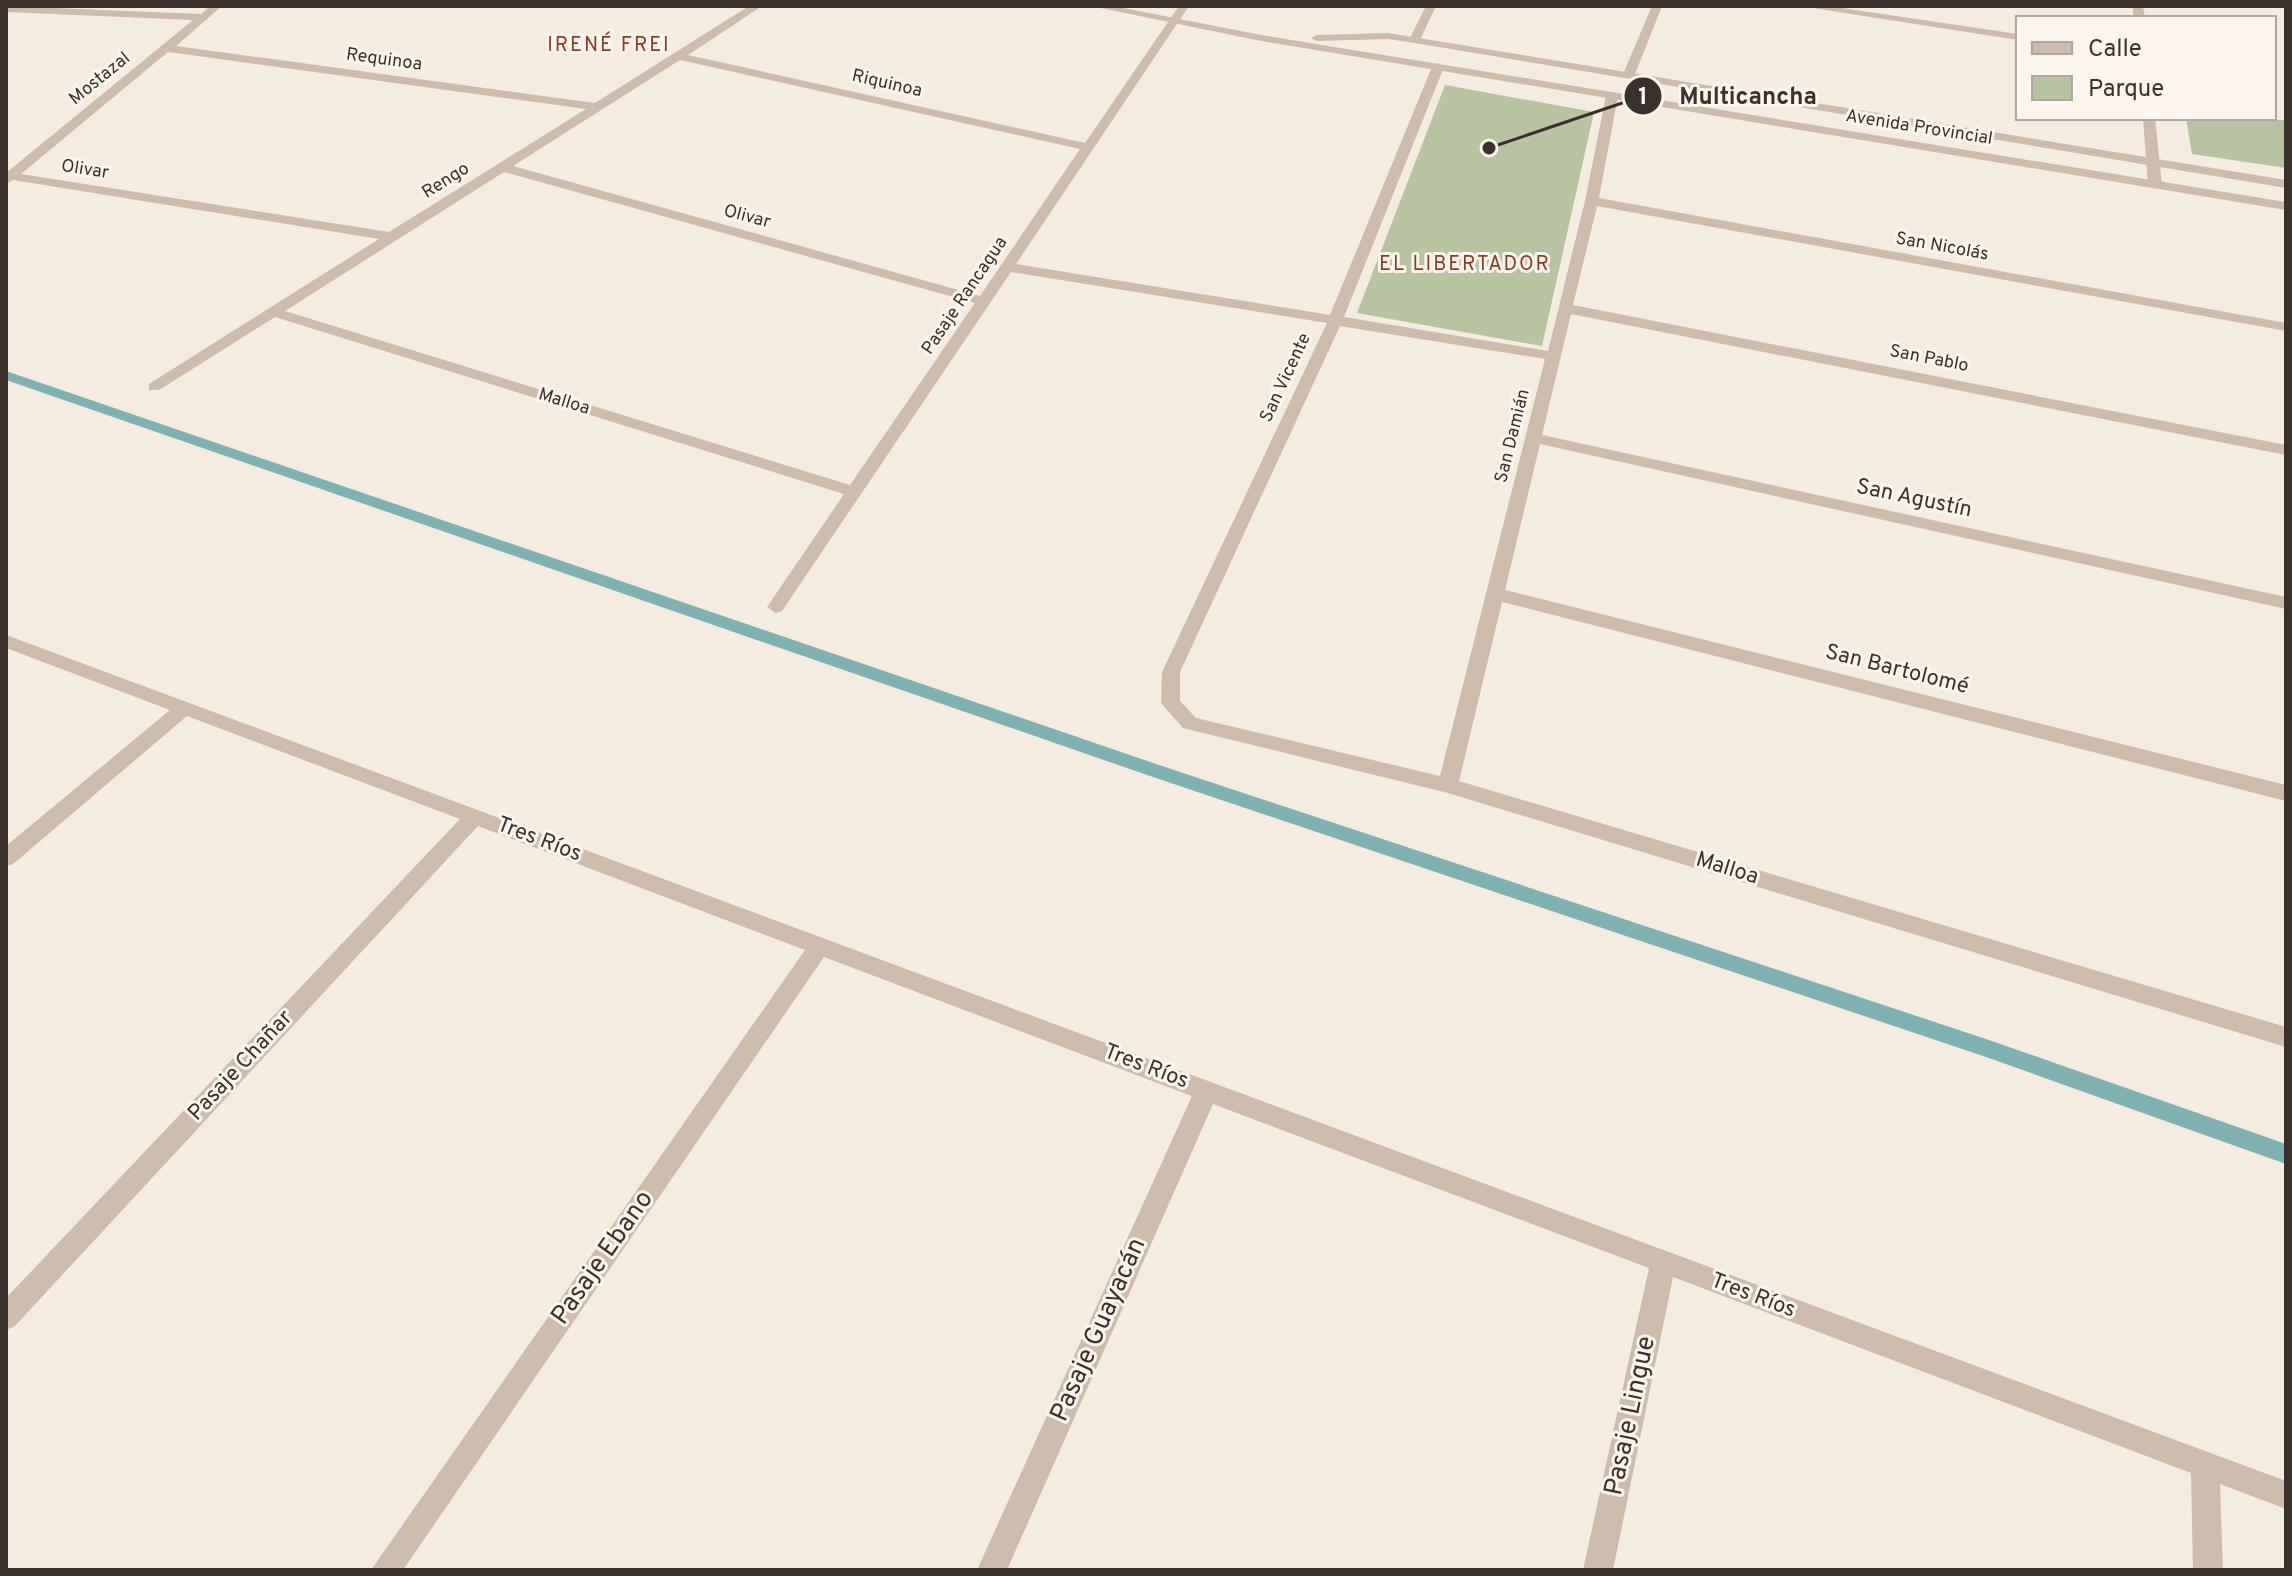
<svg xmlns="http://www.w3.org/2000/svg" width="2292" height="1576" viewBox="0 0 2292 1576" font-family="Overpass,sans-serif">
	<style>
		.green { fill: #b8c4a0 }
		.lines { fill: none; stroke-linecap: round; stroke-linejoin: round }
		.stream { fill: #7fb0b2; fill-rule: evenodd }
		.minor { fill: #cdbbac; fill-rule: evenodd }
		.tertiary { fill: #cdbbac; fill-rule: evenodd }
		.labels { text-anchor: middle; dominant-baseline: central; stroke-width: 6; stroke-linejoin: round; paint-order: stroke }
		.far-street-label { font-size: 18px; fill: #3b302b; stroke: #fbf5ee }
		.far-neighbourhood-label { font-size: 20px; letter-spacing: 2px; fill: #8c3b22; stroke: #fbf5ee }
		.street-label { font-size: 22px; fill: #3b302b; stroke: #fbf5ee }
		.near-street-label { font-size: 26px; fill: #3b302b; stroke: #fbf5ee }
		.leader { fill: none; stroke: #3b302b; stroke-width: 3 }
		.callout-dot { fill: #3b302b; stroke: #fbf5ee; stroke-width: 3 }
		.mark-label { font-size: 24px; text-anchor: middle; font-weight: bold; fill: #fff }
		.callout-label { font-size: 24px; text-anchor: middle; font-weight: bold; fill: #3b302b; stroke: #fbf5ee; stroke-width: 6; stroke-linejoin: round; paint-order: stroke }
	</style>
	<rect width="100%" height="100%" fill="#f4ebe1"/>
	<g class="green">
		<path d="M1445 85 1594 112 1542 346 1357 313Z"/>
		<path d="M2186 118 2286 120V168L2192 154Z"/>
	</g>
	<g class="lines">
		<path class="stream" d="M6 371 1162 766 1986 1039 2286 1144V1164L1986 1057 1150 776 6 380Z"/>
		<g class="minor">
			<path d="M6 6 201 14 210 6H222L176 46 595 103 749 6H762L688 55 1085 143 1179 6H1189L1016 264 1330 315 1432 67 1438 63 1444 67 1344 317 1548 351 1585 201 1606 96 1612 92 1618 96 1599 198 2286 323V331L1597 206 1573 305 2286 445V455L1571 314 1542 435 2286 597V609L1540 444 1505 590 2286 785V801L1502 602 1459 781 2286 1027V1047L1448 793 1183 728 1161 703 1162 672 1327 323 1011 272 782 611 776 613 767 607 844 494 275 317 159 390H149V384L379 239 13 180 6 184V173L193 20 6 12ZM168 52 586 109 389 232 21 174ZM680 60 1080 149 980 296 513 166ZM504 172 975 303 850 485 285 311ZM1340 326 1545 359 1440 776 1196 718 1180 701V672Z"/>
			<path d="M1426 6H1436L1419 42H1411L1409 40Z"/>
			<path d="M1652 6H1662L1635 74 1625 76 1623 74Z"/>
			<path d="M1800 6H1828L2018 34V40Z"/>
			<path d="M2133 6H2143L2145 18H2133Z"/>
			<path d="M2143 118H2155L2162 185 2155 189 2148 185Z"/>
			<path d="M6 635 2286 1481V1509L2220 1484 2223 1570H2193L2191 1473 1673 1277 1613 1570H1583L1649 1268 1213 1104 1007 1570H977L1192 1096 824 957 403 1570H371L805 950 478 826 15 1326 6 1330V1298L460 819 187 716 13 864 6 866V846L170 710 6 648Z"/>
		</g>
		<g class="tertiary">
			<path d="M1091 6H1113L1261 35 2286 202V210L1261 41Z"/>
			<path d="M1388 33 2286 180V188L1415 43 1388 39 1317 41 1311 38 1317 35Z"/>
		</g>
	</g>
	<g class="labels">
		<g class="far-street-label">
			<text transform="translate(384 60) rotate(8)">Requinoa</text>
			<text transform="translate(100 79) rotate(-39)">Mostazal</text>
			<text transform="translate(887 84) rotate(13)">Riquinoa</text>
			<text transform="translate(1919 128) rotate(9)">Avenida Provincial</text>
			<text transform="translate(85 170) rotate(9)">Olivar</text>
			<text transform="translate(446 181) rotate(-32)">Rengo</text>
			<text transform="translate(747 217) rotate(15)">Olivar</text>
			<text transform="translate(1942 247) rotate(10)">San Nicolás</text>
			<text transform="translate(965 296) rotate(-56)">Pasaje Rancagua</text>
			<text transform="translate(1929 359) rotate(11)">San Pablo</text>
			<text transform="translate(1286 378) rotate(-65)">San Vicente</text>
			<text transform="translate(564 402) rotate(17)">Malloa</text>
			<text transform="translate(1513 436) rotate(-76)">San Damián</text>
		</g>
		<g class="far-neighbourhood-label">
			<text x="609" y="46">IRENÉ FREI</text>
			<text x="1465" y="265">EL LIBERTADOR</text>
		</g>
		<g class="street-label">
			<text transform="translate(1914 499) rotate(12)">San Agustín</text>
			<text transform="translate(1897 670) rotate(14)">San Bartolomé</text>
			<text transform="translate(539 840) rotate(21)">Tres Ríos</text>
			<text transform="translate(1727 869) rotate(17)">Malloa</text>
			<text transform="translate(241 1066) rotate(-47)">Pasaje Chañar</text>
			<text transform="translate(1146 1067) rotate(21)">Tres Ríos</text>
			<text transform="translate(1753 1296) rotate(21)">Tres Ríos</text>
		</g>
		<g class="near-street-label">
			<text transform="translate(603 1258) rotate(-55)">Pasaje Ebano</text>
			<text transform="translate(1099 1330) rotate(-66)">Pasaje Guayacán</text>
			<text transform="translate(1631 1416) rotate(-78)">Pasaje Lingue</text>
		</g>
	</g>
	<path class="leader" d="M1489 148L1643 96"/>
	<g class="callout-dot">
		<circle cx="1489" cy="148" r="8"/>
		<circle cx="1643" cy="96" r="20"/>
	</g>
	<g class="mark-label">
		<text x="1643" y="104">1</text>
	</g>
	<g class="callout-label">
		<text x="1748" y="104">Multicancha</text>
	</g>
	<rect width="2292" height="1576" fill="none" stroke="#3b302b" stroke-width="16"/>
	<rect x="2016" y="16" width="260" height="104" fill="#fbf5ee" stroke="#aea6a0" stroke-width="2"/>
	<rect x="2032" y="42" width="40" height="12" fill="#cdbbac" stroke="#aea6a0" stroke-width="2"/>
	<text x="2088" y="56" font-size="24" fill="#3b302b">Calle</text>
	<rect x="2032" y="76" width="40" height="24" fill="#b8c4a0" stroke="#aea6a0" stroke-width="2"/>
	<text x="2088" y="96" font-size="24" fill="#3b302b">Parque</text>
</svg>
